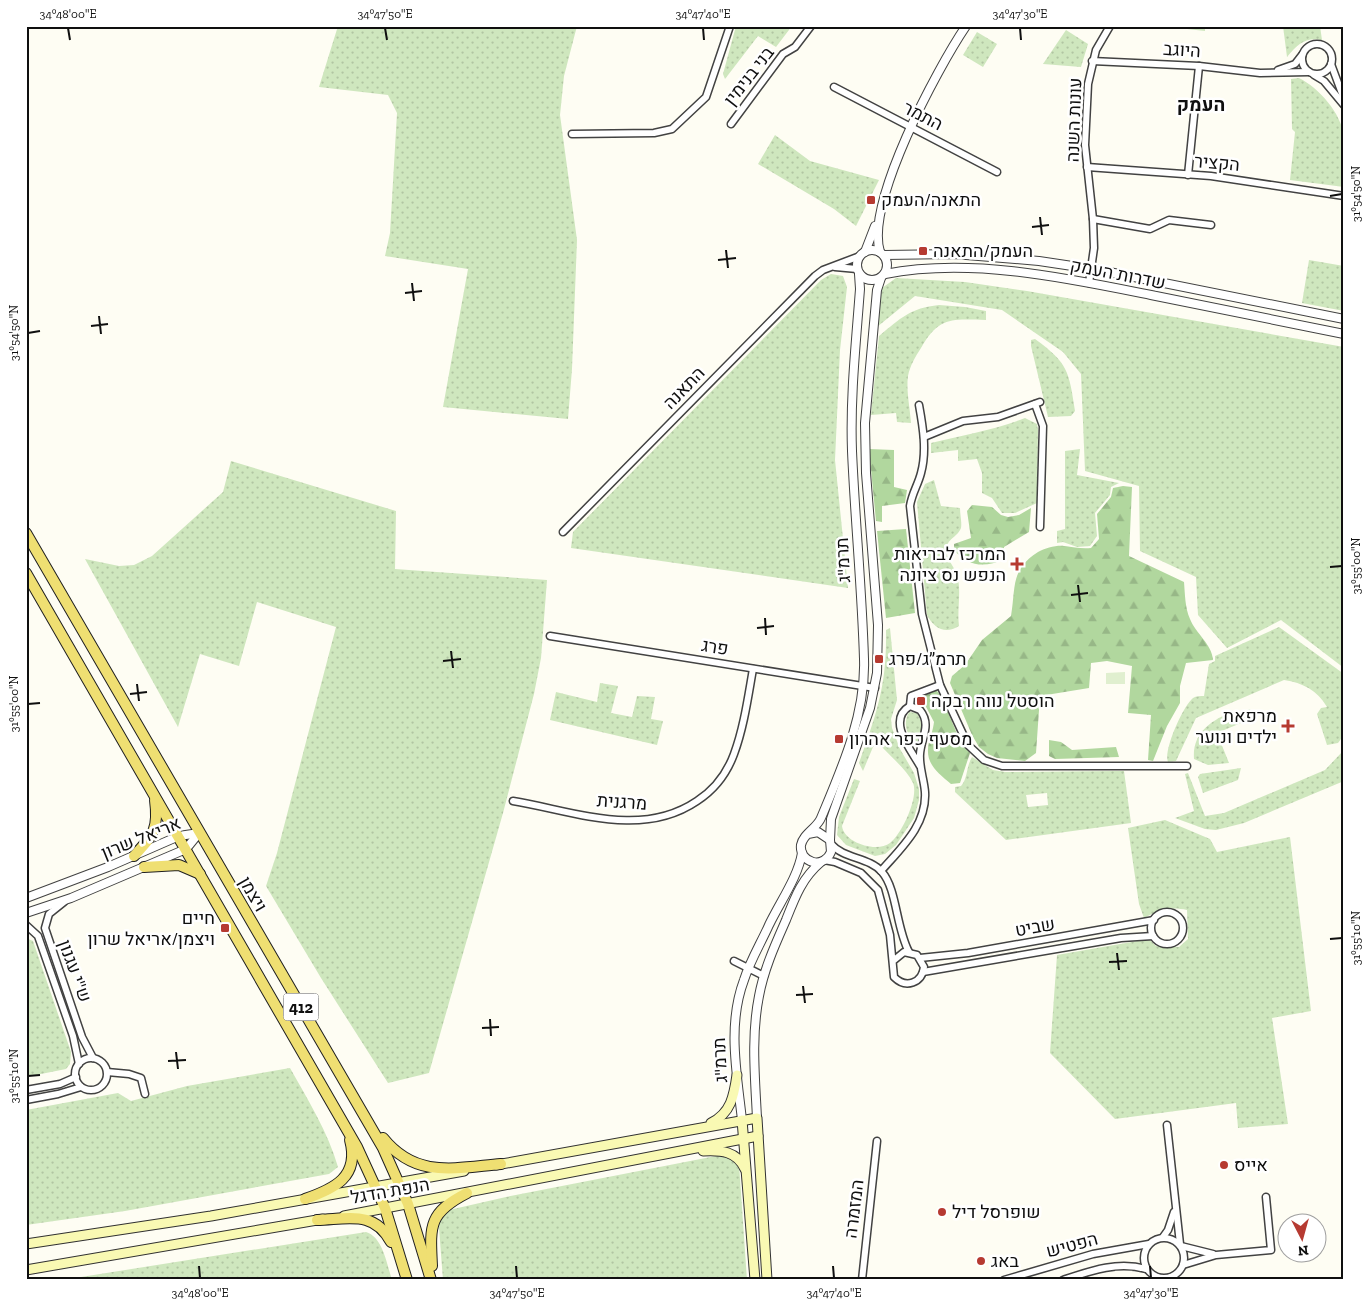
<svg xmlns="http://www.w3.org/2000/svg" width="1370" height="1306" viewBox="0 0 1370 1306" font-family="'Zilla Slab',Heebo,serif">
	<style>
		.grass { fill: url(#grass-dots); fill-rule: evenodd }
		.forest { fill: url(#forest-firs) }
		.pitch { fill: #e0efcf }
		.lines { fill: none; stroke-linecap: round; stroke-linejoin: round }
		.minor-casing { stroke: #424242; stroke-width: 9 }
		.tertiary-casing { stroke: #424242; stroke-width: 10 }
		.secondary-casing { stroke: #313131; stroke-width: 11 }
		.primary-casing { stroke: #202020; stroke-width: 12 }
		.minor { stroke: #fff; stroke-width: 6 }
		.tertiary { stroke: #fff; stroke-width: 8 }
		.secondary { stroke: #f9f9b3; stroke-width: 9 }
		.primary { stroke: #efdf72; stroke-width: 10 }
		.ticks { fill: none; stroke: #0f0f0f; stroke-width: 2 }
		.poi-dot { fill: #b63a31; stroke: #fff; stroke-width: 2 }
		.labels { text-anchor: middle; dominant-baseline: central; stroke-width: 5; stroke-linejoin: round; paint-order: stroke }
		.shield { fill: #fff; stroke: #575757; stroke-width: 1 }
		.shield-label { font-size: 16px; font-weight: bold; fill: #0f0f0f }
		.street-label { font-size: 18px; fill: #0f0f0f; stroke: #fff }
		.poi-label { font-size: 18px; fill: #0f0f0f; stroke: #fff; text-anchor: start }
		.neighbourhood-label { font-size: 19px; font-weight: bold; fill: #0f0f0f; stroke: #fff }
		.neatline { fill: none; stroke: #0f0f0f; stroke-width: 2 }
		.ticks-label { font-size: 12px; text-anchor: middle; fill: #0f0f0f }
	</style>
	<defs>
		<pattern id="grass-dots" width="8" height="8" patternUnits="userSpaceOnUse" patternTransform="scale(1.25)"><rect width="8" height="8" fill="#cfe7be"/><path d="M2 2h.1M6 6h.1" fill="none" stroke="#b1c5a2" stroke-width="1.8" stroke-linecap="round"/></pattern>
		<pattern id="forest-firs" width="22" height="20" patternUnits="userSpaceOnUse" patternTransform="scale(1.25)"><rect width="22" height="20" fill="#b1d79e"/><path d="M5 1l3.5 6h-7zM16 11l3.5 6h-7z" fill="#97b787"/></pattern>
	</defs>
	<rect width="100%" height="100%" fill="#fefdf3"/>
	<g class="grass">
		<path d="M338 26H577L564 76 560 115 577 240 572 369 568 419 443 407 468 269 385 256 390 233 397 113 388 95 319 87Z"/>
		<path d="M736 26H792L776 47 758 36 725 79 723 74Z"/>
		<path d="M1160 26H1205V31Z"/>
		<path d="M1283 26H1320L1322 40C1305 37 1298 44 1287 57Z"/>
		<path d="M1066 30 1088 44 1081 67 1043 64Z"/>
		<path d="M977 32 997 44 983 67 963 55Z"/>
		<path d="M1299 78C1319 88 1341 113 1344 136 1346 153 1344 171 1344 187L1290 180 1295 132 1292 129 1291 79Z"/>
		<path d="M775 135 810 161 879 180 856 226 834 209 758 164Z"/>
		<path d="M1309 260 1344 266V311L1302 303Z"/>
		<path d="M831 274 843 276 847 287 840 350 835 460 848 588 571 548 573 532 821 280Z"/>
		<path d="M896 278 965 282 1027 291 1344 347V668L1281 620 1227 648 1198 615 1196 577 1140 551 1139 486 1085 471 1081 374 1063 352 1002 310 915 296 877 327 882 288Z"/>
		<path d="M939 305 965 307 986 311V320C952 319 939 316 921 348 915 357 910 366 908 376 906 390 910 408 911 423L897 422 896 413 871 415 879 336C901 318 910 308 939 305Z"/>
		<path d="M1035 339C1068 363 1069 371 1075 411L1071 416 1048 417 1031 346V340Z"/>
		<path d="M1025 418 1037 424 1038 430 1037 503 1015 513H1002L992 498 982 493V473L977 459 958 461V450L931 453V443C962 435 995 430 1025 418Z"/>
		<path d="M1080 449 1077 475 1119 483 1111 487 1110 495 1095 513 1097 536 1090 546 1077 547 1063 542 1057 543V531L1065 529V451Z"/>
		<path d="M231 461 396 511 395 569 547 580 541 658 534 694 503 813 429 1073 388 1083 321 978 266 886 277 853 336 627 257 602 239 666 200 654 178 727 85 559 119 566 134 565 152 556 223 492Z"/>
		<path d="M934 480 941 506 960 508C960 514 962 523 961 528 957 538 947 538 946 550 946 559 956 568 958 579 961 593 957 611 959 626 945 635 934 628 927 615L917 502 925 484Z"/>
		<path d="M1279 627 1344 674V781L1244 823 1216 830 1205 829 1175 818 1194 811 1185 774 1188 773 1205 816 1224 813 1325 770 1343 751 1341 739 1338 743 1327 745 1317 714 1321 708 1327 707C1317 690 1303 683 1284 680L1196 718 1176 761 1168 762C1163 751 1183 706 1193 698 1196 696 1201 696 1204 696L1209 664 1215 661V656Z"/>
		<path d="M890 628 897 700 891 719 892 728 900 749 914 773 919 789V800L914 818 896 845 885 854 875 856 846 845 837 835 839 817 854 779 860 781 842 826C844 843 877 853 890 843 902 834 919 797 913 783 907 770 892 758 882 747H873L863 771 859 763C877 712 887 685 886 630Z"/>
		<path d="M600 683 618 686 611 713 632 717 637 696 655 697 651 719 663 721 657 745 550 720 556 692 597 702Z"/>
		<path d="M1250 709 1253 718 1217 733 1229 763 1208 765 1194 759C1192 732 1212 720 1234 711L1236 715Z"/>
		<path d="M909 712 917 713C924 723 922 738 915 746 908 735 902 725 909 712Z"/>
		<path d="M972 757 993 770 1005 772 1124 771 1131 823 1006 840 955 792V787L961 786C968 778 966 767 972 757ZM1047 793 1048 805 1028 807 1026 795Z"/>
		<path d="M1241 768 1238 780 1203 793 1198 777 1200 774Z"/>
		<path d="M1165 820 1210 839 1217 852 1290 837 1311 1011 1272 1018 1288 1124 1238 1128 1236 1103 1115 1119 1050 1053 1057 955 1149 939 1156 946 1179 947 1188 939 1187 910C1170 906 1159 910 1144 918L1139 904 1128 828Z"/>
		<path d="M26 938 33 941 71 1052 70 1064 66 1069 26 1077Z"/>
		<path d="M290 1068C308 1100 328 1132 338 1167L329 1174 125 1211 26 1225V1110L118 1093 131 1101 187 1086Z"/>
		<path d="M721 1155 732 1156 739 1164 747 1280H443L439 1228 440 1220 449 1210 506 1197Z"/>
		<path d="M366 1232C383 1237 387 1265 392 1280H62Z"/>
	</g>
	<g class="forest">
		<path d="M869 449 894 450V487L907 490 905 503 882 506V522L876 521Z"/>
		<path d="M1123 486 1132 487 1129 556 1184 582C1185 594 1185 608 1190 619 1196 634 1212 644 1213 660L1186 663 1180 686V703L1167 726 1153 761 1148 760 1151 715 1128 713 1132 666 1107 661 1091 663 1089 688 1040 696 1036 753 1025 761 997 758 988 754 979 747 972 735 950 683 952 676 965 665 982 640 1011 616C1016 587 1010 570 1038 552 1045 548 1057 545 1064 546 1074 547 1081 549 1091 548L1099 539 1097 514 1111 497 1113 488Z"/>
		<path d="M972 505 992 507 1001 515 1008 517 1019 515 1031 508 1029 532 1004 547V559C985 568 969 567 954 550V544L971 538 967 511Z"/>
		<path d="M906 529 915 613 886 618 877 531Z"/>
		<path d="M930 691H937L941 696 961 743 970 753 960 783 951 784C937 772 924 763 929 742 931 735 933 730 934 722L923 701V697Z"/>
		<path d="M1049 740 1061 742 1072 750 1116 747 1119 757 1055 759 1049 756Z"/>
	</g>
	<path class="pitch" d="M1125 672V684H1106V673Z"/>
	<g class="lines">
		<defs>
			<g id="minor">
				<circle cx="1317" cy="59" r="15"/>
				<path d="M1092 61 1199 66 1260 73 1309 72"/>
				<path d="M1331 64 1344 99"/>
				<path d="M1278 70 1295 64 1302 55"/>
				<path d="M1314 75 1324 81 1344 105"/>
				<path d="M834 87 997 172"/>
				<path d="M731 124 783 54 795 47 811 26"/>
				<path d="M572 134 654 133 672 129 706 97 730 26"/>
				<path d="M1087 167 1211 176 1344 196"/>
				<path d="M1188 175 1199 66"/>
				<path d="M1093 219 1150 229 1169 220 1211 225"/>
				<path d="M835 267 857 269"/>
				<path d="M1089 283 1094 248 1093 219 1085 145 1088 84 1096 50 1110 26"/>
				<path d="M1035 404 1043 426 1040 527"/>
				<path d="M919 405C923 427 927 451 921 473 918 485 912 493 910 506L922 614 940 685 968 745 984 760 1002 766H1187"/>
				<path d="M924 437 963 421 998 417 1040 402"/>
				<path d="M563 532 815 276 823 270 860 256"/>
				<path d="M550 636 875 688"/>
				<path d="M910 706 911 696 940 685"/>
				<path d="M513 801C574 811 641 839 697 801 714 790 727 773 734 754 744 727 748 697 753 669"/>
				<path d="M831 844C844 859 869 857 882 872 897 889 896 928 909 952"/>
				<path d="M824 860 835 862 861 873 878 890 890 935 894 977C906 989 922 983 924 967L917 955 904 952 893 961"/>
				<path d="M881 871C901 848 927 825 925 792 924 779 919 767 920 754 921 738 932 725 920 710L910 706C886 720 911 750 920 766"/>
				<path d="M64 902 49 914 45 928 82 1037 93 1058"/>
				<circle cx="1167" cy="928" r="16"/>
				<path d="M26 925 38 936 73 1036 79 1064"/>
				<path d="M920 958 968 953 1154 920"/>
				<path d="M734 961 764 976"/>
				<path d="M923 972 1121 938 1153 936"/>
				<circle cx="91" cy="1074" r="16"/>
				<path d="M107 1072 129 1074 141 1078 145 1094"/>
				<path d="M26 1090 60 1084 76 1077"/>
				<path d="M26 1100 58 1094 81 1087"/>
				<path d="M1167 1125 1180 1244"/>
				<path d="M1163 1237 1168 1230 1174 1212"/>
				<circle cx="1164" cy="1258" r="20"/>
				<path d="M1181 1246 1213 1254"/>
				<path d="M1183 1265 1216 1255 1271 1250 1266 1197"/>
				<path d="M862 1280 877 1141"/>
				<path d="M1004 1280 1093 1254 1149 1244"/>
				<path d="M1063 1280C1090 1271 1117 1261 1146 1269"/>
			</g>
			<g id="tertiary">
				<circle cx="872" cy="265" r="15"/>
				<path d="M865 252 875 226"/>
				<path d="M880 252C865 203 937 69 966 26"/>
				<path d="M884 255 954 254 1039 261 1099 270 1344 319"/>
				<path d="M885 274C970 257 1067 278 1151 295 1215 308 1279 321 1344 334"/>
				<path d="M808 834 818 832 830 840 831 852C828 859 821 864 813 862 805 860 800 853 801 845 803 834 817 828 821 818 842 768 866 714 864 659 862 590 855 520 852 451 850 397 856 343 860 289L859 274"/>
				<path d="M830 840 831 819 870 708 877 673 878 625 866 473 865 423 877 290 881 278"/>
				<path d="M26 898 108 867 179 836 199 833"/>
				<path d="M26 913 71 898 186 849 199 833"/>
				<path d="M757 1118C755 1077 751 1036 759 996 764 969 775 945 786 920 795 897 802 878 821 862"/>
				<path d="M742 1120C737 1074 727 1025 744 980 750 961 761 943 769 925 780 902 798 877 802 853"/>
			</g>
			<g id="secondary">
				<path d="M742 1120 755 1280"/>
				<path d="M711 1123C731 1113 734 1096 737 1075"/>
				<path d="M703 1151C721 1150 737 1151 745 1169"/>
				<path d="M496 1165 757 1118 767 1280"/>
				<path d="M344 1216 758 1136"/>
				<path d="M26 1244 211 1216 464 1171"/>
				<path d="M26 1270 323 1219"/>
			</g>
			<g id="primary">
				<path d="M26 533 383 1148 408 1204 431 1280"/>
				<path d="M26 573 357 1147 385 1208 407 1280"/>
				<path d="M134 856C153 835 159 830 155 800"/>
				<path d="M144 867 179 865 200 874"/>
				<path d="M383 1138C416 1179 455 1168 501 1164"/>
				<path d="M305 1199C334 1189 360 1177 350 1140"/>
				<path d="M317 1220C349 1219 374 1210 391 1242"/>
				<path d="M432 1266C430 1226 428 1213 467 1193"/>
			</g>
		</defs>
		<use href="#minor" class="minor-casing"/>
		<use href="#tertiary" class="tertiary-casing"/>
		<use href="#secondary" class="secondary-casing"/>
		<use href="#primary" class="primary-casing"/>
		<use href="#minor" class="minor"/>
		<use href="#tertiary" class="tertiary"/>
		<use href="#secondary" class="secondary"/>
		<use href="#primary" class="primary"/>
	</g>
	<path class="ticks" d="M68 28 70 40M385 28 387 40M703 28 704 40M1020 28 1021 40M1330 196 1342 194M1040 217 1042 235M1032 227 1049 225M726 250 728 268M718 260 736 258M412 283 414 301M405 293 422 291M99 316 101 334M91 326 108 324M28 333 40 331M1330 567 1342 566M1078 585 1080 602M1071 595 1088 593M765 618 766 635M757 628 774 626M451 651 453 668M443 661 461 659M137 684 139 701M130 694 147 692M28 704 40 703M1330 939 1342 938M1117 953 1119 970M1109 962 1127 961M803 986 805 1003M796 995 813 994M490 1019 491 1036M482 1028 499 1027M176 1052 178 1069M168 1061 186 1060M28 1076 40 1075M199 1266 200 1278M516 1266 517 1278M833 1266 834 1278M1150 1266 1151 1278"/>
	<g class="poi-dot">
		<rect x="866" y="195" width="10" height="10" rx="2.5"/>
		<rect x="918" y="246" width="10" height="10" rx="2.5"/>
		<path d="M1014.5 556.5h5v5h5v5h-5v5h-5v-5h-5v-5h5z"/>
		<rect x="874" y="654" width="10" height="10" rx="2.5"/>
		<rect x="916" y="696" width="10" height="10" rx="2.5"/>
		<path d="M1285.5 718.5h5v5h5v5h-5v5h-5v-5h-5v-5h5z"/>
		<rect x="834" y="734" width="10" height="10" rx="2.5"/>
		<rect x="220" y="923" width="10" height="10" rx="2.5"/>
		<circle cx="1224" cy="1165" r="5"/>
		<circle cx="942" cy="1212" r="5"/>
		<circle cx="981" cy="1261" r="5"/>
	</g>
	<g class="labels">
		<rect class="shield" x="283.5" y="993.5" width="35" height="27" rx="4"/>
		<g class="shield-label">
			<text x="301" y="1007">412</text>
		</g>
		<g class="street-label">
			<text transform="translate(1182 50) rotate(4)">היוגב</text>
			<text transform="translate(749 76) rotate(-52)">בני בנימין</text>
			<text transform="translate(923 116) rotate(27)">התמר</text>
			<text transform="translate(1074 120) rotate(-88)">עונות השנה</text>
			<text transform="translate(1217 163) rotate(5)">הקציר</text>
			<text transform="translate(1118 274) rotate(11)">שדרות העמק</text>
			<text transform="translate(684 388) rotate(-46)">התאנה</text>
			<text transform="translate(843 560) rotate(-93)">תרמ"ג</text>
			<text transform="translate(715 647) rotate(9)">פרג</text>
			<text transform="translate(622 802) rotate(4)">מרגנית</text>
			<text transform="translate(141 838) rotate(-22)">אריאל שרון</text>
			<text transform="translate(253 894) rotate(60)">ויצמן</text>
			<text transform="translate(1035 927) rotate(-10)">שביט</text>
			<text transform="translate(75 971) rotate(70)">ש"י עגנון</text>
			<text transform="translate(720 1060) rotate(-93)">תרמ"ג</text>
			<text transform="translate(390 1191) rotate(-10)">הנפת הדגל</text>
			<text transform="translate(854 1209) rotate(-83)">המזמרה</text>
			<text transform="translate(1072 1245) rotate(-15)">הפטיש</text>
		</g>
		<g class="poi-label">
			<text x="881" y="200">התאנה/העמק</text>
			<text x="933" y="251">העמק/התאנה</text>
			<text x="1006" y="554" text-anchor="end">המרכז לבריאות<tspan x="1006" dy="21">הנפש נס ציונה</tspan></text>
			<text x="889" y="659">תרמ״ג/פרג</text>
			<text x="931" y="701">הוסטל נווה רבקה</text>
			<text x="1277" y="716" text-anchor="end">מרפאת<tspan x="1277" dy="21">ילדים ונוער</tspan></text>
			<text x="849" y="739">מסעף כפר אהרון</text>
			<text x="215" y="918" text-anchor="end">חיים<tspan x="215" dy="21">ויצמן/אריאל שרון</tspan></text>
			<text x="1234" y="1165">אייס</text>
			<text x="952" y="1212">שופרסל דיל</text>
			<text x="991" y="1261">באג</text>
		</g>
		<g class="neighbourhood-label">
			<text x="1201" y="104">העמק</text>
		</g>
	</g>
	<rect width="1370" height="1306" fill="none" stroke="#ffffff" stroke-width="55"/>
	<g transform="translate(1302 1238) rotate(174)"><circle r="24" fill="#ffffff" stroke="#9f9f9f"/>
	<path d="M0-4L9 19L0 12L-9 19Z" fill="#b63a31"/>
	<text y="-8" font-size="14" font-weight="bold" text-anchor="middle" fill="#0f0f0f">N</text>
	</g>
	<rect x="28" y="28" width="1314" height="1250" class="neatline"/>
	<g class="ticks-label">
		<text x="68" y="18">34°48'00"E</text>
		<text x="385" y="18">34°47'50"E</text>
		<text x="703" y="18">34°47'40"E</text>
		<text x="1020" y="18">34°47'30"E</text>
		<text transform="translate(1356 194) rotate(-90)" y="4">31°54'50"N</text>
		<text transform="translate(14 333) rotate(-90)" y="4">31°54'50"N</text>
		<text transform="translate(1356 566) rotate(-90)" y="4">31°55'00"N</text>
		<text transform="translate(14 704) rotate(-90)" y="4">31°55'00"N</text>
		<text transform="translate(1356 938) rotate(-90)" y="4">31°55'10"N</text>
		<text transform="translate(14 1076) rotate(-90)" y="4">31°55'10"N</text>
		<text x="200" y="1297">34°48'00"E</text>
		<text x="517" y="1297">34°47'50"E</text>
		<text x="834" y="1297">34°47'40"E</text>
		<text x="1151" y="1297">34°47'30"E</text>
	</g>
</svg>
